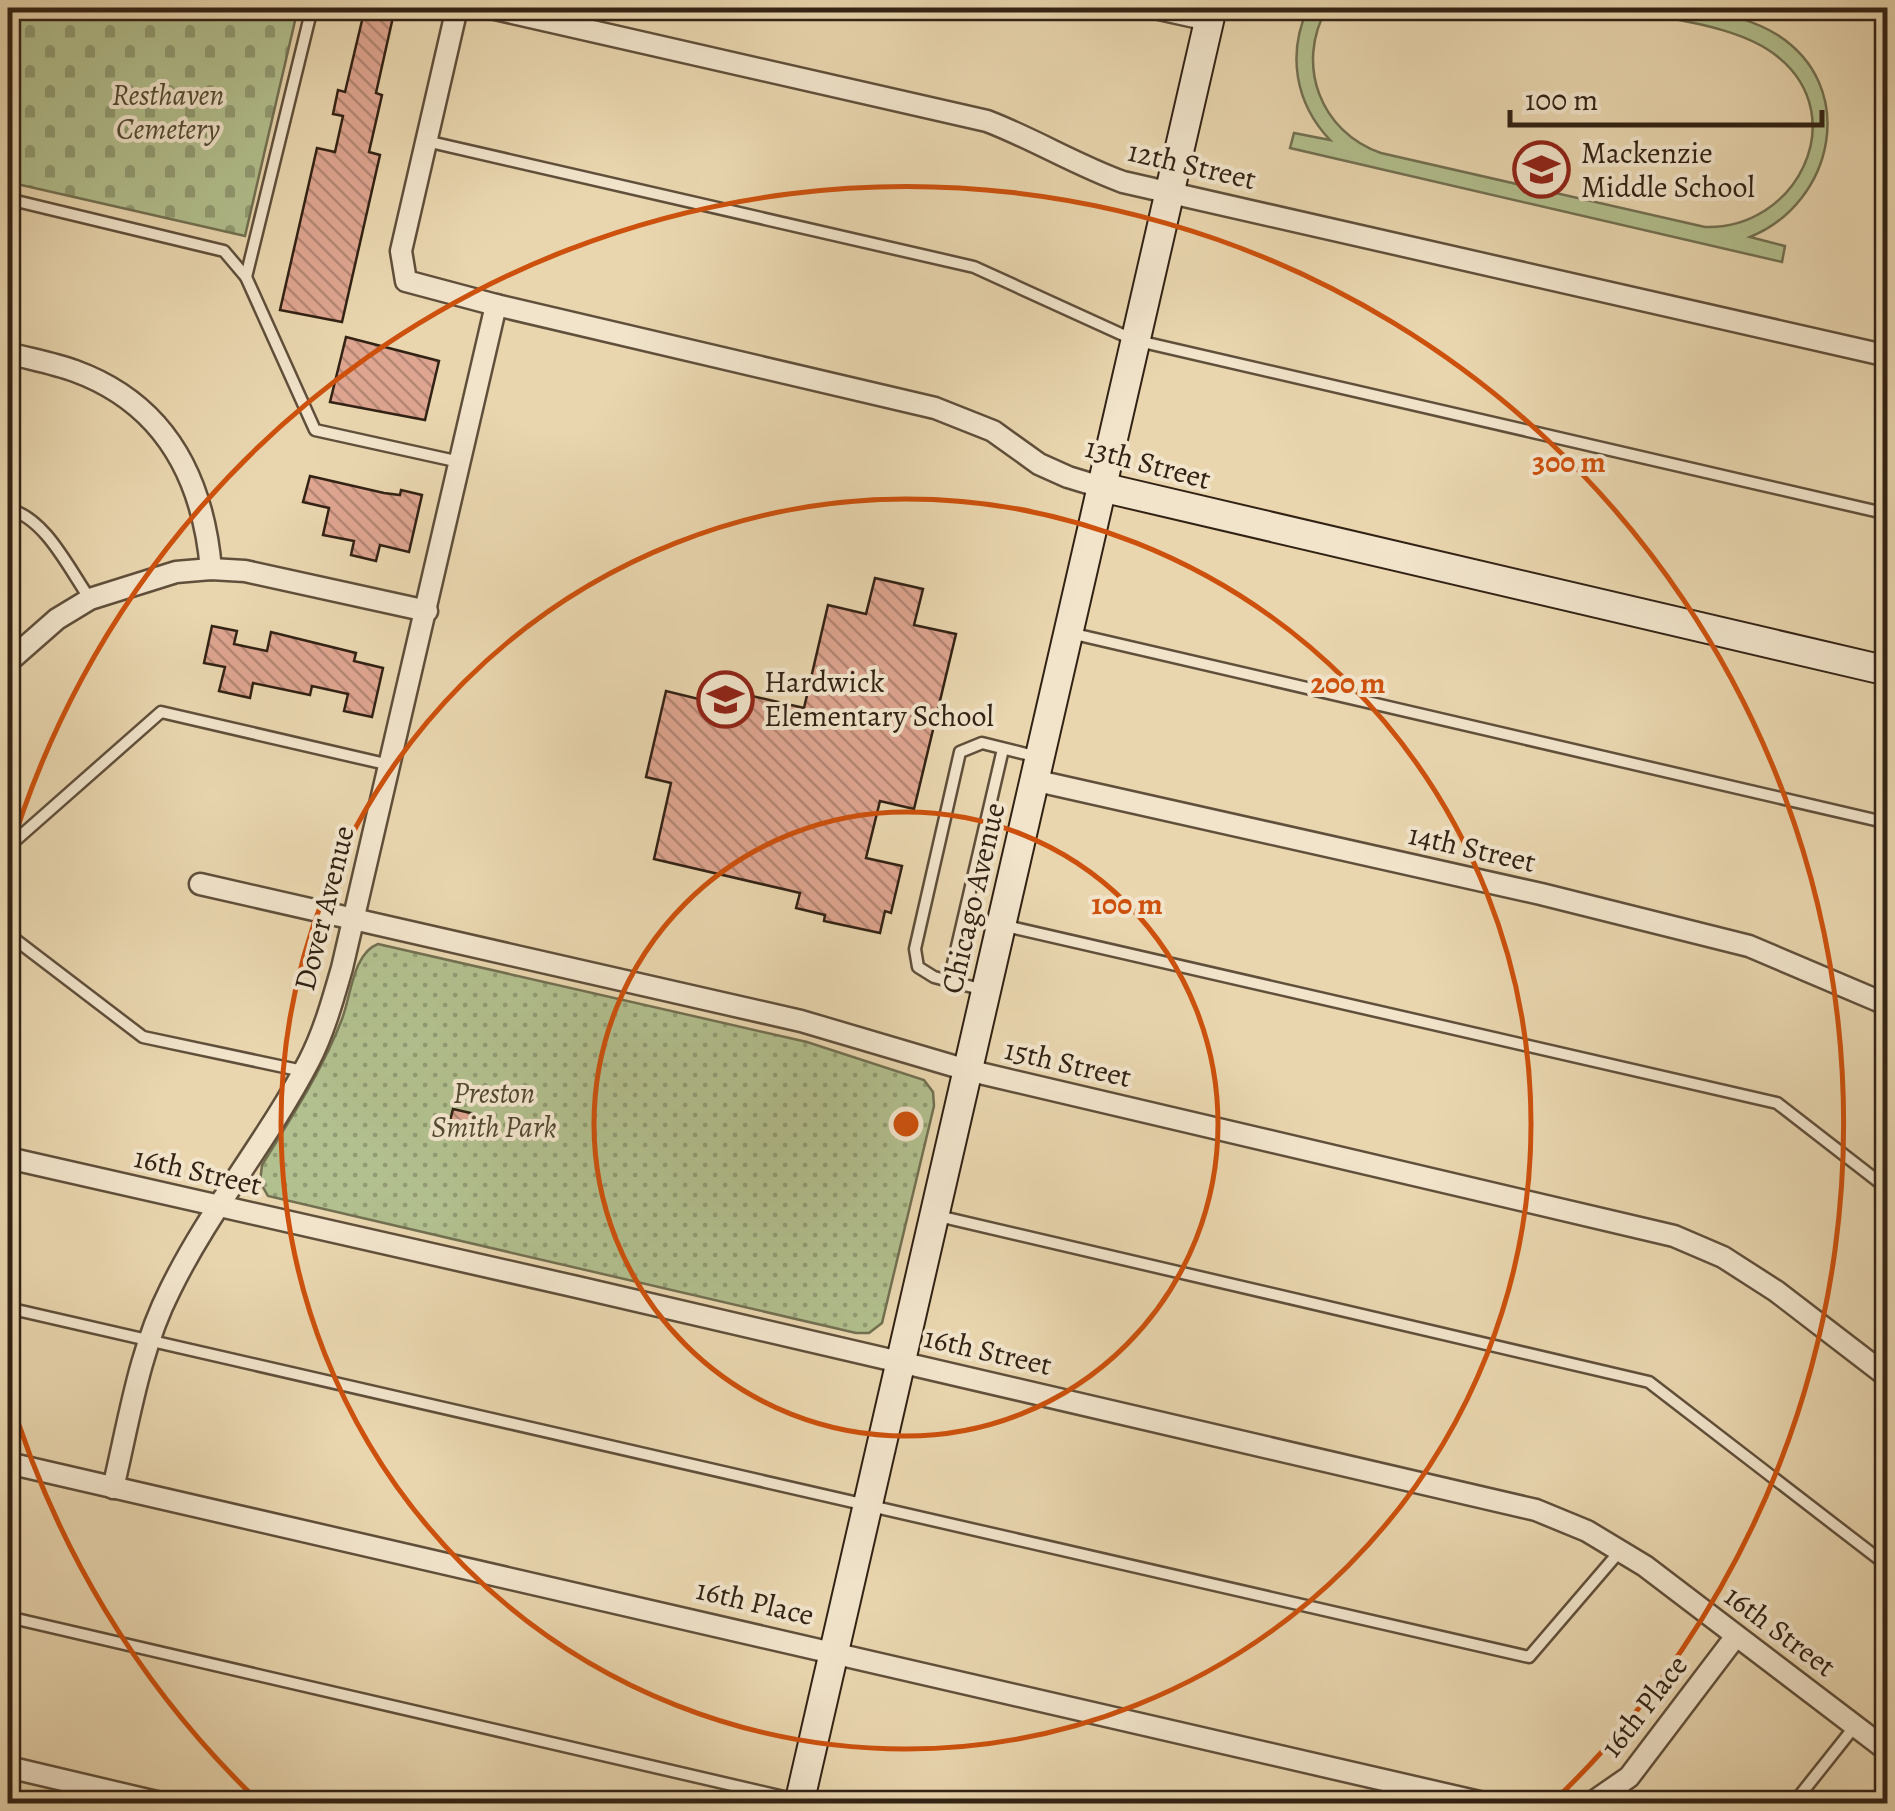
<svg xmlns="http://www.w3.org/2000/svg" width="1895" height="1811" viewBox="0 0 1895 1811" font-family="Alegreya,serif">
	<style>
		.grass { fill: url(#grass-dots); stroke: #727051; stroke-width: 2.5 }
		.cemetery { fill: url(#cemetery-stones); stroke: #727051; stroke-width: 2.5 }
		.garden { fill: #b2bf8e; stroke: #727051; stroke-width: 2.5 }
		.building { fill: url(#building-back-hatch); stroke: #322214; stroke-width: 2.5 }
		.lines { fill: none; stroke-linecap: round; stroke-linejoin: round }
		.lane-casing { stroke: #604f3b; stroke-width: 15 }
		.street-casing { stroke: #604f3b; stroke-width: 25 }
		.secondary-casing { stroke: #322214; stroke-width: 32 }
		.lane { stroke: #f1e4cb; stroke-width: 10 }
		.street { stroke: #f1e4cb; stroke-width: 20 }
		.secondary { stroke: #f1e4cb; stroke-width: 28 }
		.ring { fill: none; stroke: #cd510d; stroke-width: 5 }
		.labels { text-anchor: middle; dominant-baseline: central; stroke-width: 8; stroke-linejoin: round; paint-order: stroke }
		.park-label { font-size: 30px; font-style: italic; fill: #524932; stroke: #f1e4cb }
		.poi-label { font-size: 30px; fill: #322214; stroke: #f1e4cb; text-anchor: start }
		.street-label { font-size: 30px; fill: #322214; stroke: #f1e4cb }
		.centre { fill: #cd510d; stroke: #f1e4cb; stroke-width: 5 }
		.ring-label { font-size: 30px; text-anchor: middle; font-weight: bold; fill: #cd510d; stroke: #f1e4cb; stroke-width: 8; stroke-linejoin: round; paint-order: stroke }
	</style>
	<defs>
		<pattern id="grass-dots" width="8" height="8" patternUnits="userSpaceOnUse" patternTransform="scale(2.5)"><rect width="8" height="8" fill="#b2bf8e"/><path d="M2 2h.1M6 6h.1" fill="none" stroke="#919b73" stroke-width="1.8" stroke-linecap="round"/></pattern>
		<pattern id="cemetery-stones" width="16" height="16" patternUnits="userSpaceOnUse" patternTransform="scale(2.5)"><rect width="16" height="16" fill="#b2bf8e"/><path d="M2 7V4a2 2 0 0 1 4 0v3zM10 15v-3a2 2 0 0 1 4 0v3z" fill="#919b73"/></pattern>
		<pattern id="building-back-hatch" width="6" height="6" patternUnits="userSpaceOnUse" patternTransform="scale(2.5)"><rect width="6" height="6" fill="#dea590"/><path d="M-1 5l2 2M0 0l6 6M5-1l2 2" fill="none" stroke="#b58674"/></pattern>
	</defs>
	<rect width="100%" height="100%" fill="#e9d6af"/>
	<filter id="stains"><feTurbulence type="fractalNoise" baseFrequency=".002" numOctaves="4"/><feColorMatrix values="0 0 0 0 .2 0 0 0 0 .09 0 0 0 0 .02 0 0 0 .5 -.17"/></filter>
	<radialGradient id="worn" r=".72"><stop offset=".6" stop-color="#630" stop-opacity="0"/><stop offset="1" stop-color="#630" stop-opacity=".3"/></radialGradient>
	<path class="grass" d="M378 944 807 1042 924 1080 933 1092 934 1106 882 1323 869 1333H856L268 1196 260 1182 262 1165C291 1118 322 1071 342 1019 351 996 353 953 378 944Z"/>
	<path class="cemetery" d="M8 8H298L245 236 8 182Z"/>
	<path class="garden" d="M1308 8H1327C1295 64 1320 132 1381 153L1705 227C1796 230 1853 118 1778 57 1740 25 1666 19 1618 8 1671 7 1729 6 1776 34 1860 86 1834 203 1750 237L1785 246 1782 262 1290 148 1294 133 1330 140C1295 103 1287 54 1308 8Z"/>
	<g class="building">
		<path d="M365 8H395L376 93 382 95 369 152 380 155 342 322 280 310 317 148 335 152 343 116 333 114 338 90 345 92Z"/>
		<path d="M346 337 439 361 425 420 330 402Z"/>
		<path d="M310 476 384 493 400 495 401 490 422 495 409 552 380 545 376 561 351 555 354 541 323 535 329 508 303 502Z"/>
		<path d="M875 578 923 589 914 625 956 634 914 809 880 801 866 858 902 866 891 913 885 911 880 933 824 921 825 915 796 908 800 893 654 859 671 783 646 777 666 691 715 703 718 688 804 708 828 605 866 614Z"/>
		<path d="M212 626 237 631 234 644 267 651 271 632 356 653 354 661 383 668 372 717 344 711 348 694 312 686 310 695 253 683 250 698 219 691 225 667 204 663Z"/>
		<path d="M453 1109 475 1114 470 1139 447 1133Z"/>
	</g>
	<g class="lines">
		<defs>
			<g id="lane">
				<path d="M1131 8 1208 25"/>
				<path d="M426 141 974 267 1134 340 1888 514"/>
				<path d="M8 199 224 251 246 277 315 430 460 462"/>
				<path d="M246 277 312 8"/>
				<path d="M8 509C45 517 69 569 90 599"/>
				<path d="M1070 633 1888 823"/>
				<path d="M8 847 161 712 390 765"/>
				<path d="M1006 926 1777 1103 1888 1189"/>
				<path d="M8 934 143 1037 303 1071"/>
				<path d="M949 981 1003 749"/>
				<path d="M984 990 934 977 918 967 915 949 960 752 982 743 1038 757"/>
				<path d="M934 1215 1649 1382 1888 1566"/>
				<path d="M8 1308 1529 1657 1620 1551"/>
				<path d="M8 1617 814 1804"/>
				<path d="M1793 1804 1855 1726"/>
			</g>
			<g id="street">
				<path d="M457 8 401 251 406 281 496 305 935 408 993 431 1039 464 1068 477 1101 487"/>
				<path d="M491 8 987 121C1034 139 1076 165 1123 182L1888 356"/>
				<path d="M8 353C30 359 53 363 75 371 165 404 203 478 211 569"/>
				<path d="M8 662 57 619 90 599 176 572 211 569 245 571 427 611"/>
				<path d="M1033 780 1541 894 1749 946 1888 1005"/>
				<path d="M200 884 801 1021 967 1070 1674 1236 1723 1257 1776 1291 1888 1377"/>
				<path d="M8 1158 577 1287 1536 1510 1587 1531 1645 1566 1888 1751"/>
				<path d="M8 1463 1488 1804"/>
				<path d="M113 1488C129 1421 139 1351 170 1290 209 1210 268 1140 309 1061 324 1032 333 999 342 968L496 305"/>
				<path d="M8 1767 165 1804"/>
				<path d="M1590 1804 1629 1777 1736 1636"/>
			</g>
			<g id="secondary">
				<path d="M1101 487 1888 671"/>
				<path d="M799 1804 1212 8"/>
			</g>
		</defs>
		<use href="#lane" class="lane-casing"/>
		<use href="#street" class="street-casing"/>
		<use href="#secondary" class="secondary-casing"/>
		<use href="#lane" class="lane"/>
		<use href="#street" class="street"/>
		<use href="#secondary" class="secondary"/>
	</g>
	<g class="ring">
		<circle cx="906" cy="1124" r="312"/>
		<circle cx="906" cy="1124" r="625"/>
		<path d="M255 1798A937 937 0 0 1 8 1390M8 858A937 937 0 1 1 1557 1798"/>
	</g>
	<defs>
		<symbol id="school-ring" viewBox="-11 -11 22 22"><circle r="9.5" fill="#f1e4cb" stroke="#8f2418" stroke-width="1.5"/><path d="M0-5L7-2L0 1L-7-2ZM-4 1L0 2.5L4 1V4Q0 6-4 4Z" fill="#8f2418"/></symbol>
	</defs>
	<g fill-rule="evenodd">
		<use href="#school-ring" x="1510" y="138" width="63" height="63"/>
		<use href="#school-ring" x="694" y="668" width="63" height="63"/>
	</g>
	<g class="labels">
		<g class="park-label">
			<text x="168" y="95">Resthaven<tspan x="168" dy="34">Cemetery</tspan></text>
			<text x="494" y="1093">Preston<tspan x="494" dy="34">Smith Park</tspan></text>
		</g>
		<g class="poi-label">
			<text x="1581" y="153">Mackenzie<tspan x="1581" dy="34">Middle School</tspan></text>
			<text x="764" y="682">Hardwick<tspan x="764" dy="34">Elementary School</tspan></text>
		</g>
		<g class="street-label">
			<text transform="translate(1192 165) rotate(13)">12th Street</text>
			<text transform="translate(1148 463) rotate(15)">13th Street</text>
			<text transform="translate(1472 848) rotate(13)">14th Street</text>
			<text transform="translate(973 898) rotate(-77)">Chicago Avenue</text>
			<text transform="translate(324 908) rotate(-76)">Dover Avenue</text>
			<text transform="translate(1068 1063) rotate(13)">15th Street</text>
			<text transform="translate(198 1171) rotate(13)">16th Street</text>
			<text transform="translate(988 1351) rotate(13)">16th Street</text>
			<text transform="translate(755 1602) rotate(13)">16th Place</text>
			<text transform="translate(1780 1631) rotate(37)">16th Street</text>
			<text transform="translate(1644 1706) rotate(-52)">16th Place</text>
		</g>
	</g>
	<circle cx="906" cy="1124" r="15" class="centre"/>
	<g class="ring-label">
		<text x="1569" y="472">300 m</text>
		<text x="1348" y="693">200 m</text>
		<text x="1127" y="914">100 m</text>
	</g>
	<rect width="1895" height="1811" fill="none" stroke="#e9d6af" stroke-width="40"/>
	<rect x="10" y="10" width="1875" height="1791" fill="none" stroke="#322214" stroke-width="5"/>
	<rect x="20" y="20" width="1855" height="1771" fill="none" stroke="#322214" stroke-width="2.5"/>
	<path d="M1510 110v15h312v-15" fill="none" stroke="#322214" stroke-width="5"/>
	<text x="1525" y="110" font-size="30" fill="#322214" stroke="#f1e4cb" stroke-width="8" paint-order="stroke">100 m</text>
	<rect width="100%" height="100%" filter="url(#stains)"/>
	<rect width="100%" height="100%" fill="url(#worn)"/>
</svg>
